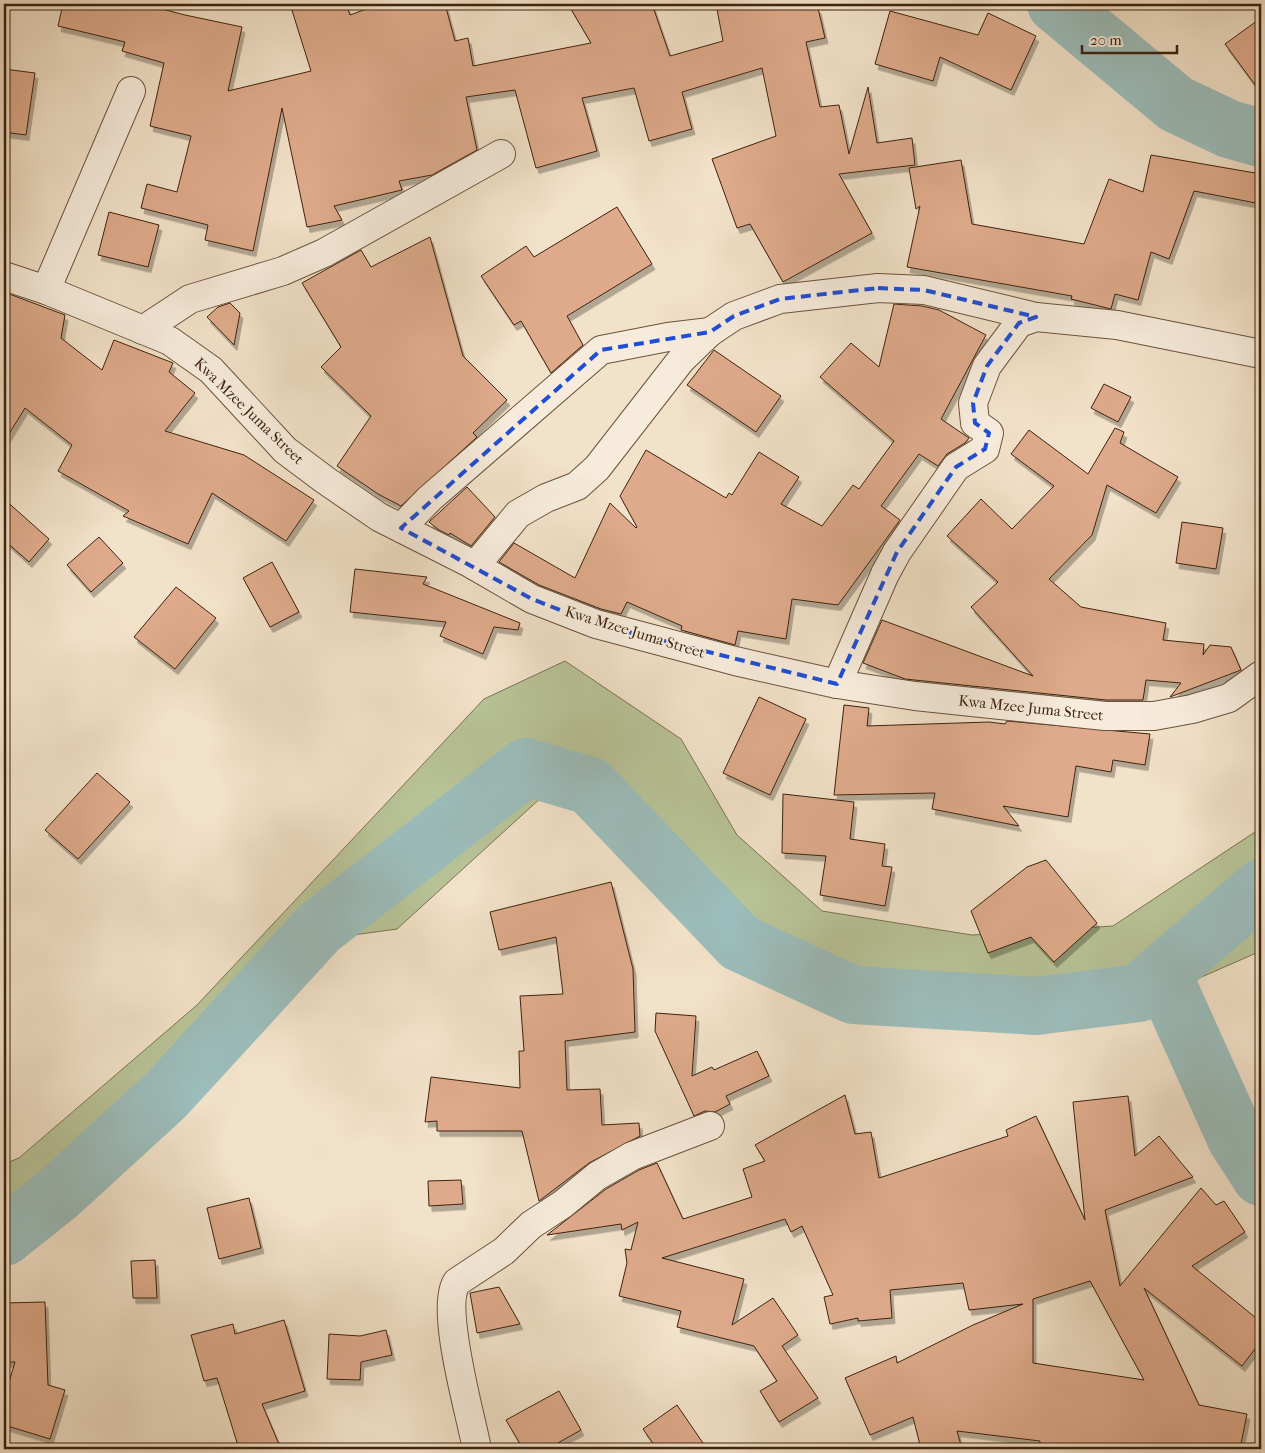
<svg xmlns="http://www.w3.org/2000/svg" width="1265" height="1453" viewBox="0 0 1265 1453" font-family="'IM FELL French Canon',serif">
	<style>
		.green { fill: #b8c498; stroke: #7b7353 }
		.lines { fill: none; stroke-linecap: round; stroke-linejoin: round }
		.river { stroke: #9cbdbb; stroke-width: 58 }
		.building { fill: #deaa8b; stroke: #3e220e; fill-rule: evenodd; filter: url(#shadow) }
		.minor-casing { stroke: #6b523d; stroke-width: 30 }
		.minor { stroke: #f7ecdc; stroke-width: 28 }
		.marked { fill: none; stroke: #1d4ed8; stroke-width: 4; stroke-dasharray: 10 6; stroke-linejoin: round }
		.labels { text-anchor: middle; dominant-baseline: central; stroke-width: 4; stroke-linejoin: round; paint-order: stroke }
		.street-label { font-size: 15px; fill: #3e220e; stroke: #f7ecdc }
	</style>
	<defs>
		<filter id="shadow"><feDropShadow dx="3" dy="5.5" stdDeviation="0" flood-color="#0004"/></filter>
	</defs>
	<rect width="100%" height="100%" fill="#f2e2c9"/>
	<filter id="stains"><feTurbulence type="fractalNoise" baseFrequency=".004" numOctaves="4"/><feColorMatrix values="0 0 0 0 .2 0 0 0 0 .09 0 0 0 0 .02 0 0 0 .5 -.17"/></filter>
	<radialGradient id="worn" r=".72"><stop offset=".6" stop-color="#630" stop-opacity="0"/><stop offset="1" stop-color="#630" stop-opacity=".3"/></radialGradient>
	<path class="green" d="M565 661 681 739 737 835 822 911 972 935 1113 926 1261 828V951L1126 1010 977 1015 758 958 577 765 397 929 303 942 71 1189 4 1236V1164L19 1158 197 1005 484 699Z"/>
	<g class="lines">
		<g class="river">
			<path d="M1056 4 1176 104 1229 129 1261 138"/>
			<path d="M1170 991 1236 1138 1261 1177"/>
			<path d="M4 1237 58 1194 166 1095 319 928 526 767 590 786 740 943 853 995 1036 1006 1139 993 1261 888"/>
		</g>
	</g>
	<g class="building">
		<path d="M63 4H143L185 15 242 27 228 91 311 71 290 4H346L350 15 380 4H445L455 41 468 38 473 66 591 43 568 4H652L670 56 723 41 716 4H812L813 9 818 8 825 38 806 42 820 107 839 105 849 154 868 87 877 143 912 138 915 165 839 174 872 233 783 282 750 224 737 228 712 159 776 136 762 68 682 92 692 129 649 141 634 88 582 98 597 151 536 168 515 90 466 97 477 150 432 175 399 181 402 190 334 206 342 220 307 227 282 108 253 251 205 240 208 225 141 208 147 184 177 192 191 136 150 126 164 63 122 51 125 42 58 26Z"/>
		<path d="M890 11 978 35 988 13 1036 36 1011 90 940 57 933 81 875 64Z"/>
		<path d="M1261 18V93L1225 44Z"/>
		<path d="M4 69 35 73 26 135 4 132Z"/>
		<path d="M1151 155 1261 174V204L1194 191 1169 259 1151 252 1138 300 1115 294 1111 309 1071 299 1072 296 907 267 920 206 916 209 909 168 961 160 972 224 1084 244 1109 179 1143 192Z"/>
		<path d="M617 207 652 264 567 316 583 345 551 373 521 321 514 325 481 276 526 246 534 257Z"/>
		<path d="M109 212 159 225 148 267 98 255Z"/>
		<path d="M430 237 463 356 507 400 473 433 477 437 401 506 378 494 337 466 371 416 321 367 341 347 302 283 361 250 371 267Z"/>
		<path d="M4 292 65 315 61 338 102 370 114 340 173 363 169 372 195 393 165 431 244 455 314 500 286 541 212 493 188 544 123 516 129 511 58 471 72 445 25 408 4 442Z"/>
		<path d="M230 303 240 313 234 345 207 317 218 307Z"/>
		<path d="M894 304 922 306 939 310 986 335 941 419 969 438 965 443 947 454 938 466 919 454 881 506 900 520 838 605 792 599 786 639 738 631 735 645 681 630 682 626 627 602 621 614 601 609 539 585 499 562 514 543 575 578 610 503 636 528 637 527 620 496 646 450 726 498 729 493 732 495 759 452 799 477 781 504 822 526 853 485 859 489 894 441 820 377 851 343 879 367Z"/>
		<path d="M714 350 781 396 756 432 687 385Z"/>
		<path d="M1104 384 1131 397 1118 422 1091 408Z"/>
		<path d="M1115 428 1124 432 1120 443 1178 477 1156 513 1107 485 1092 535 1049 579 1081 607 1166 623 1163 640 1204 644 1203 655 1210 645 1231 647 1241 670 1170 697 1181 683 1146 680 1143 700H1106L905 679 863 663 882 620 1033 676 971 607 998 582 947 536 981 499 1012 529 1054 486 1011 454 1029 430 1088 474Z"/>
		<path d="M467 487 495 517 471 546 450 533 449 535 439 530 429 522Z"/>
		<path d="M4 499 49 539 29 562 4 540Z"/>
		<path d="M1182 522 1223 528 1216 569 1176 563Z"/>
		<path d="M99 537 123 563 91 592 67 565Z"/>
		<path d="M272 562 299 612 270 627 243 578Z"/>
		<path d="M355 569 427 577 423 584 520 623 518 630 494 627 483 654 440 636 446 622 350 612Z"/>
		<path d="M176 587 216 618 175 669 134 637Z"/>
		<path d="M759 697 806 719 770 795 723 773Z"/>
		<path d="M844 705 869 708 867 726 989 722 1005 724 1007 721 1150 734 1145 765 1113 760 1111 772 1076 766 1068 817 1003 806 1019 826 932 809 935 793 834 795Z"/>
		<path d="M97 773 130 802 78 859 45 830Z"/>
		<path d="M783 794 854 802 850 839 885 844 882 866 892 867 885 906 820 895 826 856 782 853Z"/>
		<path d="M1046 860 1097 923 1054 962 1031 937 988 953 971 911 1027 867Z"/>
		<path d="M611 882 633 969 635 1032 565 1041 567 1090 600 1089 602 1125 639 1123 640 1136 589 1163 539 1201 522 1131H437V1121L425 1122 431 1077 520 1088 519 1051H524L520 996 563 994 556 937 499 950 490 912Z"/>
		<path d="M656 1013 696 1016 692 1076 712 1067 714 1070 757 1051 769 1076 726 1096 730 1104 715 1112 705 1111 694 1116 655 1031Z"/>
		<path d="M845 1095 855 1134 871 1132 879 1178 1008 1136 1006 1130 1036 1116 1085 1220 1073 1102 1128 1096 1135 1156 1159 1136 1193 1177 1105 1210 1120 1286 1201 1188 1216 1205 1224 1201 1245 1232 1192 1266 1261 1322V1341L1242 1366 1144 1288 1199 1405 1247 1414 1240 1449H1039L1040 1441 957 1431 962 1449H921L913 1417 870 1435 845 1378 896 1356 897 1363 973 1325 1023 1304 969 1310 963 1283 890 1290 892 1318 858 1321V1318L830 1324 824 1297 833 1295 802 1226 791 1232 785 1219 662 1258 744 1279 732 1325 773 1298 798 1335 782 1346 818 1398 779 1422 760 1391 777 1381 754 1346 677 1327 681 1311 619 1296 627 1263 625 1249 631 1250 638 1222 622 1230 621 1224 547 1235 606 1189 639 1170 657 1163 683 1219 752 1197 743 1169 765 1161 755 1145ZM1090 1281 1127 1349 1144 1380 1033 1363V1299Z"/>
		<path d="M461 1180 463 1204 429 1206 428 1181Z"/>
		<path d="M249 1198 261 1248 219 1259 207 1208Z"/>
		<path d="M155 1260 157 1298H133L131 1261Z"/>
		<path d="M499 1287 520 1324 477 1333 470 1293Z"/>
		<path d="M45 1302 48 1385 65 1390 50 1439 4 1425V1399L15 1362H4V1303Z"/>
		<path d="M284 1320 305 1391 262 1404 281 1449H239L217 1378 204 1381 191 1335 233 1324 235 1334Z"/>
		<path d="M386 1330 392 1355 361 1362 360 1380 327 1379 329 1334 360 1336Z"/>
		<path d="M559 1391 581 1430 547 1449H523L506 1420Z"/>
		<path d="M677 1405 707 1449H657L643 1429Z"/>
	</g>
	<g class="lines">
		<defs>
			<g id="minor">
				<path d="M4 276 46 290 170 341 211 370 285 450 325 480 379 517 468 562 532 599 596 624 735 661 837 684 915 696 1105 716H1154L1192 709 1229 698 1261 675"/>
				<path d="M46 290 131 91"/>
				<path d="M143 330 190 299 283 271 324 253 501 154"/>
				<path d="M401 528 429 499 601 350 668 337 710 332"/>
				<path d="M475 566 518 514 546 498 577 486 597 468 681 360 710 332 734 316 780 299 878 288 924 290 1036 317"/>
				<path d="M837 684 885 574 897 552 956 467 985 449 989 433 975 423 973 403 987 366 1019 323 1036 317 1117 325 1261 354"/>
				<path d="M477 1449C471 1416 439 1307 457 1282L504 1251 531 1225 563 1204 597 1176 632 1156 710 1126"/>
			</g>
		</defs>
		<use href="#minor" class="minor-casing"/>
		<use href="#minor" class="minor"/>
	</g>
	<path class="marked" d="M878 288 924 290 1036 317 1019 323 987 366 973 403 975 423 989 433 985 449 956 467 897 552 837 684 596 624 532 599 401 528 601 350 710 332 734 316 780 299Z"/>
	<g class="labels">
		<g class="street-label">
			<text transform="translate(249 411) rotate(44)">Kwa Mzee Juma Street</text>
			<text transform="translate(635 632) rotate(17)">Kwa Mzee Juma Street</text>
			<text transform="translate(1031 708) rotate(6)">Kwa Mzee Juma Street</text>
		</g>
	</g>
	<rect width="1265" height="1453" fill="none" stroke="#f2e2c9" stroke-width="20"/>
	<rect x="5" y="5" width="1255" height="1443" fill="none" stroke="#3e220e" stroke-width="2.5"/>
	<rect x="10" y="10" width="1245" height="1433" fill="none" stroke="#3e220e"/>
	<path d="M1082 45v8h95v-8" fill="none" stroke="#3e220e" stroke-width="2.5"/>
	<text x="1090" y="45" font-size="15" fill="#3e220e" stroke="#f7ecdc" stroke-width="4" paint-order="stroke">20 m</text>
	<rect width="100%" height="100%" filter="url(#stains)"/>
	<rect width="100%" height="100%" fill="url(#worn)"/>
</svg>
